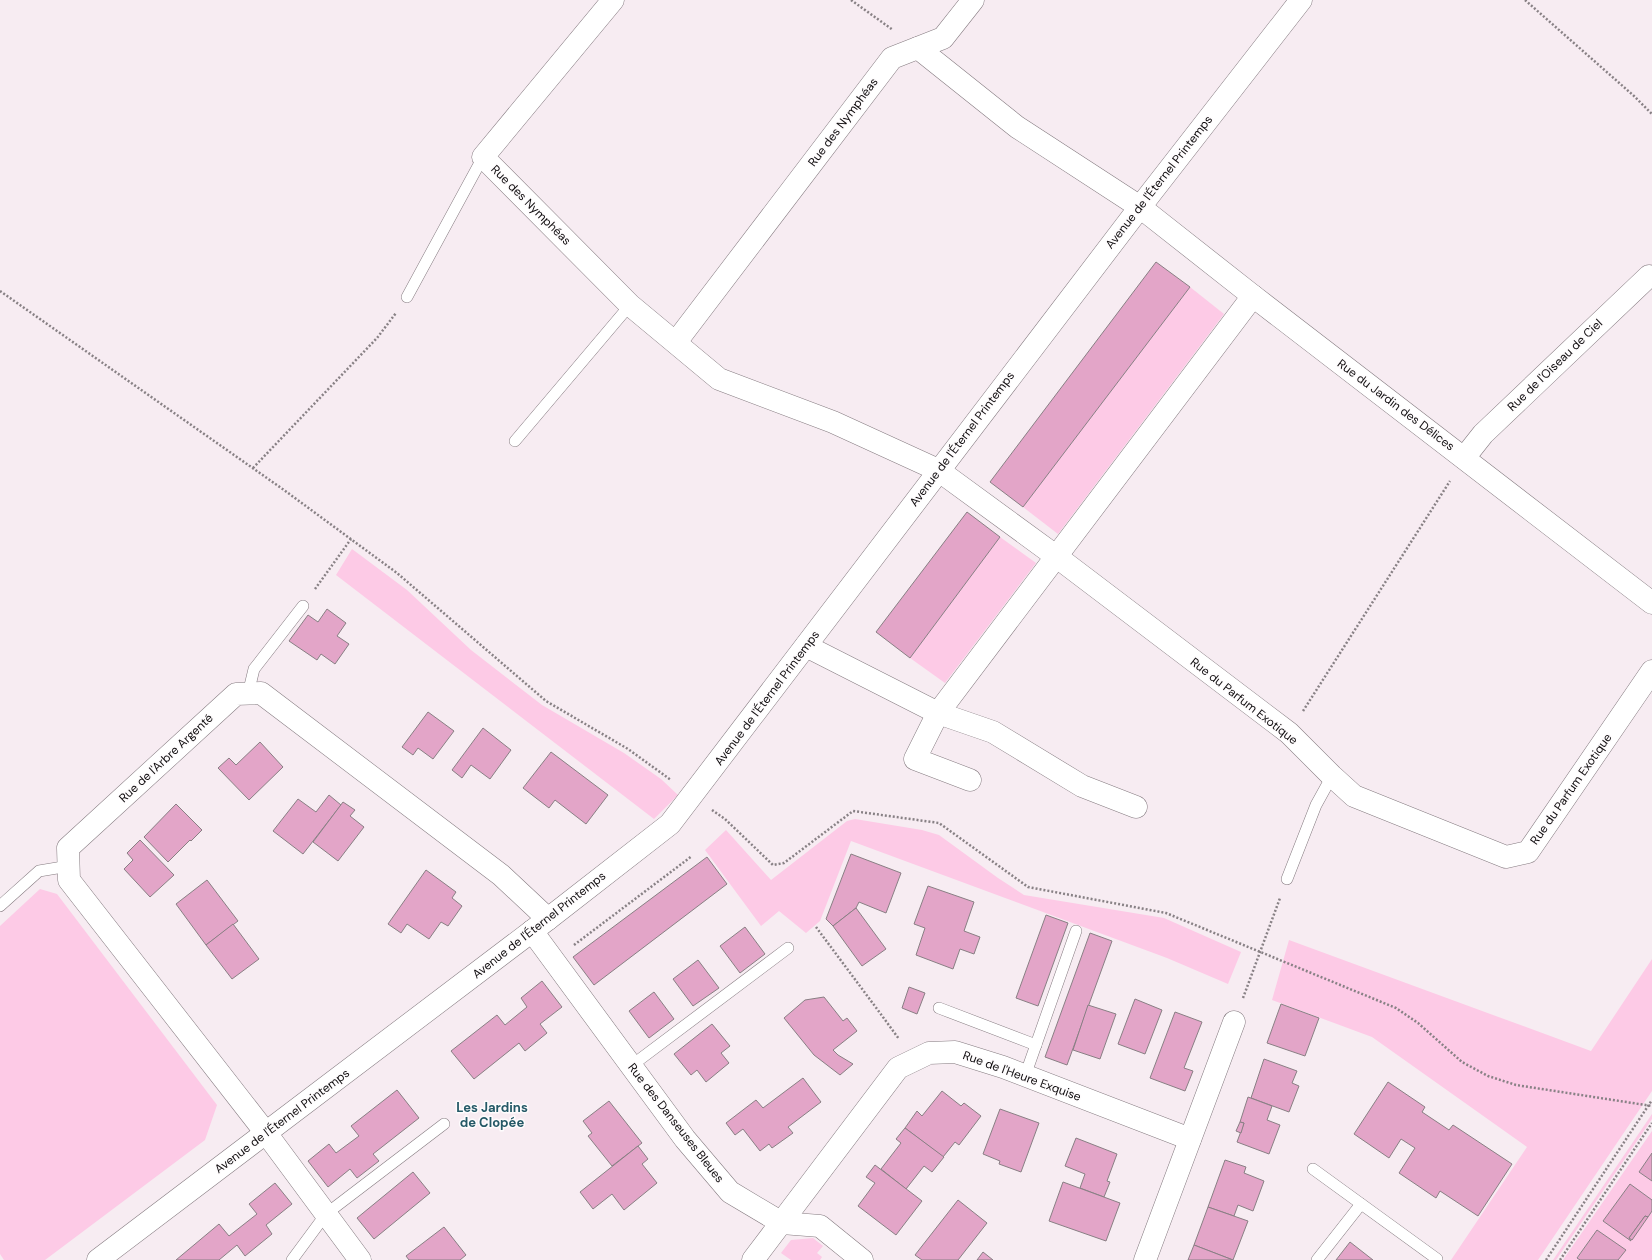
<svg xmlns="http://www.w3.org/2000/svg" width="1652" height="1260" viewBox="0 0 1652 1260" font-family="'DM Sans',sans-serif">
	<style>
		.green { fill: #fdcae6 }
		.building { fill: #e3a5c8; stroke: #897f84 }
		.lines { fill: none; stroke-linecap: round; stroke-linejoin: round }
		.lane-casing { stroke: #857b80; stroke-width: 12 }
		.street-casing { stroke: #857b80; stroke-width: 23 }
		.path { stroke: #888185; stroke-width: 2.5; stroke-dasharray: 2 2; stroke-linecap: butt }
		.lane { stroke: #fff; stroke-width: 11 }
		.street { stroke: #fff; stroke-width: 22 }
		.labels { text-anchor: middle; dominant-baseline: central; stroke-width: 3; stroke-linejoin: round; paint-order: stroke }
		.street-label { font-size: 12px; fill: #0f0c0e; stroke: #fefcfd }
		.neighbourhood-label { font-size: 13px; font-weight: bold; fill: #255967; stroke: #fefcfd }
	</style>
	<rect width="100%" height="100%" fill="#f7ecf2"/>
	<g class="green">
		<path d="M1190 287 1224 314 1058 534 1023 507Z"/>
		<path d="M1000 537 1036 563 945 683 910 658Z"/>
		<path d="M352 549 407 590 471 650 542 705 624 753 661 779 678 795 654 819 336 575Z"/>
		<path d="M855 819 922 830 939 835 998 878 1024 895 1164 918 1241 952 1228 984 1167 958 851 841 820 921 806 933 779 911 761 926 705 850 726 830 771 880 847 821Z"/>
		<path d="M40 889 57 894 217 1105 205 1140 45 1260H4L0 1254V926Z"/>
		<path d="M1289 940 1591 1051 1652 959V1091L1538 1260H1451L1527 1147 1372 1037 1272 1000Z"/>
		<path d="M1652 1114V1119L1556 1260H1553Z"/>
		<path d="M1652 1131V1153L1639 1172 1652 1181V1200L1630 1184 1603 1221 1631 1240 1652 1211V1260H1618L1625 1250 1597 1230 1577 1257 1581 1260H1563Z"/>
		<path d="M813 1238 823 1246 817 1253 822 1257 820 1260H791L781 1253 791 1240Z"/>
	</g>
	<g class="building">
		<path d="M1156 262 1190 287 1023 507 990 482Z"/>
		<path d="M967 512 1000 537 910 658 876 632Z"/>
		<path d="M327 609 346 623 337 636 349 644 335 664 321 654 317 660 289 641 308 615 318 622Z"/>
		<path d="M428 712 454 731 433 759 418 748 413 755 402 747Z"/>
		<path d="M483 728 511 750 490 779 471 765 462 778 452 770Z"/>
		<path d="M260 742 283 767 249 800 218 768 229 758 236 765Z"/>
		<path d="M551 752 608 795 586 824 555 800 549 808 523 788Z"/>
		<path d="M329 795 341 805 303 854 273 831 298 799 316 812Z"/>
		<path d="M343 802 355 810 350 816 364 827 338 861 313 842Z"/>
		<path d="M176 804 202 830 191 841 190 840 168 862 144 837Z"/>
		<path d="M140 840 174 875 150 897 124 869 133 860 127 853Z"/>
		<path d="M851 854 901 873 886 913 859 902 856 908 833 926 826 919Z"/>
		<path d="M707 857 727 884 594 985 573 957Z"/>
		<path d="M426 870 456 892 452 898 462 906 448 926 441 922 429 939 407 924 401 933 388 924Z"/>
		<path d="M207 880 238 921 206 945 176 904Z"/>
		<path d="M928 886 974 902 964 931 980 937 974 954 960 949 953 969 916 955 925 928 914 924Z"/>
		<path d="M856 908 886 949 862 966 833 926Z"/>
		<path d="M1046 915 1068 923 1038 1006 1016 998Z"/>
		<path d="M233 924 259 959 232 979 206 945Z"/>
		<path d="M745 927 765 954 740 973 720 946Z"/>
		<path d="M1090 933 1112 941 1067 1065 1045 1057Z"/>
		<path d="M698 960 719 988 693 1006 673 979Z"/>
		<path d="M542 981 562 1007 540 1024 547 1033 525 1051 519 1043 474 1079 451 1051 497 1015 505 1025 527 1007 521 998Z"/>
		<path d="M909 987 925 993 917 1014 902 1008Z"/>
		<path d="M654 992 674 1019 649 1038 629 1011Z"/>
		<path d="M824 997 843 1021 847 1018 857 1031 833 1050 838 1055 853 1064 840 1075 814 1055 784 1018 805 1000Z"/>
		<path d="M1135 999 1162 1010 1145 1054 1118 1044Z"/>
		<path d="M1281 1004 1319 1018 1305 1056 1267 1043Z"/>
		<path d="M1088 1005 1116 1014 1100 1059 1073 1050Z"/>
		<path d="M1175 1012 1202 1022 1184 1068 1193 1071 1185 1091 1150 1078Z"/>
		<path d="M712 1024 730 1046 721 1053 729 1063 706 1082 697 1070 691 1075 674 1054Z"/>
		<path d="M1264 1059 1297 1071 1292 1083 1299 1086 1289 1112 1251 1098Z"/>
		<path d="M803 1078 821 1102 788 1127 793 1133 772 1148 769 1144 760 1151 743 1129 735 1135 726 1123 756 1100 763 1108Z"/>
		<path d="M1388 1082 1425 1107 1422 1112 1449 1130 1453 1125 1512 1164 1478 1216 1440 1191 1436 1198 1399 1173 1415 1148 1401 1139 1389 1158 1354 1134Z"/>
		<path d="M397 1090 419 1118 373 1154 379 1161 357 1178 350 1169 328 1187 308 1161 329 1144 336 1153 359 1136 351 1126Z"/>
		<path d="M942 1091 961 1106 964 1103 981 1116 959 1145 955 1142 943 1157 905 1128 917 1111 922 1116Z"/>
		<path d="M1248 1097 1272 1106 1267 1120 1280 1125 1269 1154 1237 1142 1244 1123 1240 1122Z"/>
		<path d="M609 1101 642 1143 612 1166 588 1136 592 1133 583 1121Z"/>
		<path d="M1000 1109 1039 1123 1021 1172 999 1164 1000 1161 983 1154Z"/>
		<path d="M1240 1122 1244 1123 1241 1133 1236 1131Z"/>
		<path d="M905 1128 944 1157 932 1172 924 1166 906 1189 881 1169 901 1143 896 1139Z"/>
		<path d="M1076 1138 1117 1154 1107 1181 1110 1182 1104 1197 1080 1188 1085 1174 1065 1166Z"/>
		<path d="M638 1146 648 1159 642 1164 657 1183 624 1210 612 1194 593 1209 580 1192Z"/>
		<path d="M1652 1153V1181L1639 1172Z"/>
		<path d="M1225 1160 1246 1167 1244 1173 1264 1181 1253 1211 1238 1205 1234 1216 1208 1207Z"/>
		<path d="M875 1165 922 1201 896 1235 858 1206 875 1183 866 1177Z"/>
		<path d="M413 1172 430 1193 374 1239 357 1218Z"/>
		<path d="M1063 1182 1120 1203 1106 1241 1049 1221Z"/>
		<path d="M275 1183 292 1204 266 1225 272 1234 245 1256 237 1245 219 1260H176L219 1224 229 1236 257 1214 249 1204Z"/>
		<path d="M1630 1184 1652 1200V1211L1648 1217 1645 1216 1629 1238 1631 1241 1603 1221Z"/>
		<path d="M958 1200 987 1223 958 1260H922L915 1255Z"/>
		<path d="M1208 1207 1248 1221 1233 1260 1194 1245Z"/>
		<path d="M1645 1216 1648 1217 1632 1240 1629 1238Z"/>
		<path d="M444 1227 466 1255 460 1260H409L406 1256Z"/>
		<path d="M1597 1230 1626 1250 1618 1260H1580L1577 1258Z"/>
		<path d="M1350 1242 1373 1260H1336Z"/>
		<path d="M1194 1245 1233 1260H1188Z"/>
		<path d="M983 1252 993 1260H977Z"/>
	</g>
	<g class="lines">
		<defs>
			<g id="lane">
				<path d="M407 297 483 157"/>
				<path d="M515 441 630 305"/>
				<path d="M248 694 254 669 303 606"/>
				<path d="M1287 879 1316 805 1332 776"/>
				<path d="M0 906 39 871 69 866"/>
				<path d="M939 1008 1036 1045"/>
				<path d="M631 1066 788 948"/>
				<path d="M1025 1076 1076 931"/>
				<path d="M1313 1169 1437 1259"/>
				<path d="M292 1260 326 1214 444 1124"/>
				<path d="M1317 1260 1361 1204"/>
			</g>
			<g id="street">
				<path d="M613 0 483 157 630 305 719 379 833 422 938 470 1057 557 1289 733 1332 776 1354 796 1506 857 1528 852 1652 671"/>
				<path d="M918 48 1017 127 1140 207 1253 296 1652 603"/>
				<path d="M676 342 892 58 943 38 973 0"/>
				<path d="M1464 458 1483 434 1649 276"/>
				<path d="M806 646 938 713 1253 296"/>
				<path d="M970 780 915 759 938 713 993 732 1082 786 1136 807"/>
				<path d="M532 931 685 1139 730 1192 782 1223 820 1226 862 1260"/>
				<path d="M98 1260 548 919 670 824 1140 207 1301 0"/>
				<path d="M360 1260 266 1133 69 880 68 848 236 694 261 693 501 875 548 919"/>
				<path d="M753 1260 898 1068 929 1053 955 1052 1003 1067 1190 1139"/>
				<path d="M1145 1260 1234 1022"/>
			</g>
		</defs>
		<use href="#lane" class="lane-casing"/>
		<use href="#street" class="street-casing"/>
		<g class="path">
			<path d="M851 0 893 30"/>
			<path d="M1525 0 1634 96 1652 114"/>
			<path d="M0 291 284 490 397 573 546 701 628 749 671 780"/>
			<path d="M253 468 377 338 396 313"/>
			<path d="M315 589 351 539"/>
			<path d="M1303 711 1450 481"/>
			<path d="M712 810 725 819 773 865 784 863 853 811 939 823 1028 887 1166 913 1396 1008 1418 1023 1462 1062 1488 1076 1516 1085 1652 1106"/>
			<path d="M816 927 880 1013 899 1039"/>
			<path d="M574 945 692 856"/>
			<path d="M1243 998 1280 898"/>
			<path d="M1546 1260 1652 1100"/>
			<path d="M1560 1260 1652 1123"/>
		</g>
		<use href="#lane" class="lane"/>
		<use href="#street" class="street"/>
	</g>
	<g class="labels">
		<g class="street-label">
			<text transform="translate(843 122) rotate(-53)">Rue des Nymphéas</text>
			<text transform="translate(1159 182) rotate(-52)">Avenue de l'Éternel Printemps</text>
			<text transform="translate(531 205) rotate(45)">Rue des Nymphéas</text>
			<text transform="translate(1555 365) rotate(-44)">Rue de l'Oiseau de Ciel</text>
			<text transform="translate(1396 405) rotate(37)">Rue du Jardin des Délices</text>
			<text transform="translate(962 439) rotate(-53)">Avenue de l'Éternel Printemps</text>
			<text transform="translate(767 698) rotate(-53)">Avenue de l'Éternel Printemps</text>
			<text transform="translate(1244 701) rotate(38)">Rue du Parfum Exotique</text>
			<text transform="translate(166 758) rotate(-43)">Rue de l'Arbre Argenté</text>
			<text transform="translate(1571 789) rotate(-55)">Rue du Parfum Exotique</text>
			<text transform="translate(539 925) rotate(-38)">Avenue de l'Éternel Printemps</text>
			<text transform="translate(1022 1076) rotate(20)">Rue de l'Heure Exquise</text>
			<text transform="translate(282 1121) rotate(-37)">Avenue de l'Éternel Printemps</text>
			<text transform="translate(676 1123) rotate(52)">Rue des Danseuses Bleues</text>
		</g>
		<g class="neighbourhood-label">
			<text x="492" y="1107">Les Jardins<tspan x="492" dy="15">de Clopée</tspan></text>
		</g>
	</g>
</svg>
